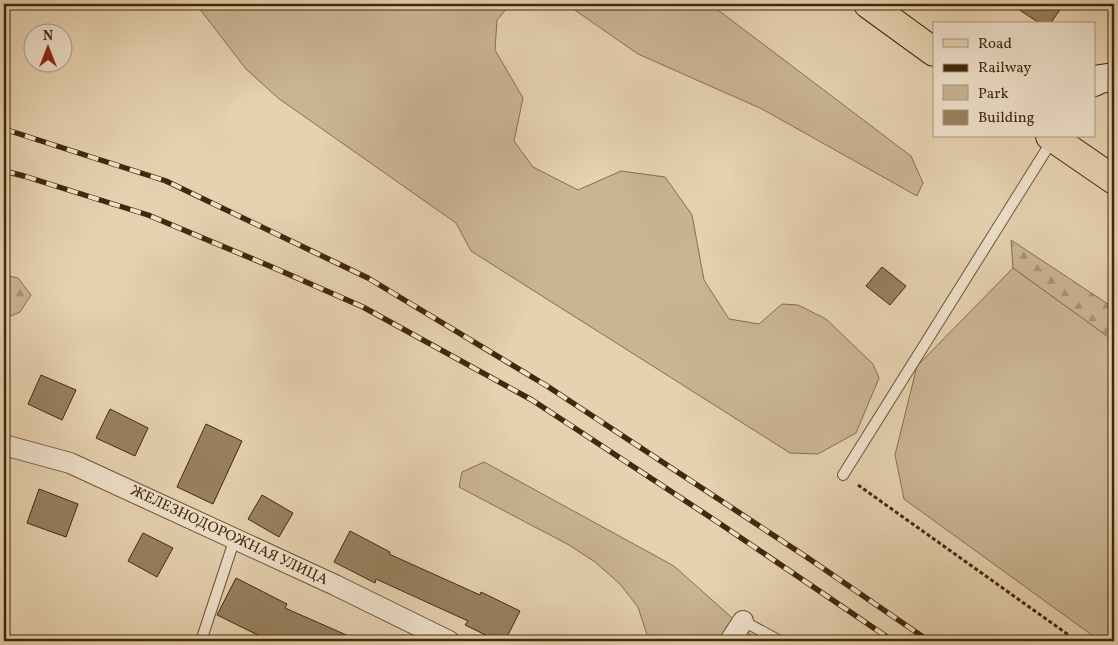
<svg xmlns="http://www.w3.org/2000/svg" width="1118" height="645" viewBox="0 0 1118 645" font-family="Vollkorn,serif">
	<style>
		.green { fill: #cab494; stroke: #866e4f }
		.forest { fill: url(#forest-firs); stroke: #866e4f }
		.building { fill: #988060; stroke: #43280a }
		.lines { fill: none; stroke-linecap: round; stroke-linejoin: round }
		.lane-casing { stroke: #6c5234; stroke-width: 12 }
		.street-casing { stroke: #6c5234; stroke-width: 22 }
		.secondary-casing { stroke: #43280a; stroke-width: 30 }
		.primary-casing { stroke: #43280a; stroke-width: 30 }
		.path { stroke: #43280a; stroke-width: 3; stroke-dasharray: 4 2.5; stroke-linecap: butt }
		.lane { stroke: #efe1cc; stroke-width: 10 }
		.street { stroke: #efe1cc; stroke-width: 20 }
		.secondary { stroke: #efe1cc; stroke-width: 28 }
		.primary { stroke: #e6d1b0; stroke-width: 28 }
		.rail-casing { stroke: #43280a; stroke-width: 5.5 }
		.rail { stroke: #efe1cc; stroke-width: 4; stroke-dasharray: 11; stroke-linecap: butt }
		.labels { text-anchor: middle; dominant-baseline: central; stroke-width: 4; stroke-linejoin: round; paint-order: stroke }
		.street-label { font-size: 15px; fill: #43280a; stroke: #efe1cc }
	</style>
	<defs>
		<pattern id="forest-firs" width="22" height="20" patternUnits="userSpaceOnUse" patternTransform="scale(1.25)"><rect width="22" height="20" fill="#cab494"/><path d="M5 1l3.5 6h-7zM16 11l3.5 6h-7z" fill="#a69277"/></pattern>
	</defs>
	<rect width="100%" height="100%" fill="#e6d1b0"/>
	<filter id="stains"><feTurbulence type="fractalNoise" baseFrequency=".004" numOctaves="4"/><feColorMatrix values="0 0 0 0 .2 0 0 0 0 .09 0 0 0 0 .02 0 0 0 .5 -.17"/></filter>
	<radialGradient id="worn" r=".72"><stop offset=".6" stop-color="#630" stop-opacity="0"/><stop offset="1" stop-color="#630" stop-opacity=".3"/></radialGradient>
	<g class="green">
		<path d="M196 4H710L911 156 923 183 917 196 762 109 638 54 569 6 507 8 497 20 495 50 523 98 514 141 533 167 578 190 621 171 665 177 692 215 704 280 729 319 759 324 782 304 798 305 826 319 873 364 879 378 856 433 818 454 790 453 471 251 456 223 278 98 246 69Z"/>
		<path d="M1013 268 1114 341V641H1100L904 499 895 455 917 366Z"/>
		<path d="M484 462 674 566 758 641H649L638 607 620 584 595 562 569 545 459 487 462 472Z"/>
	</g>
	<g class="forest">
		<path d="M1011 240 1114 308V341L1013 268Z"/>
		<path d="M4 275 18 278 31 295 20 312 4 319Z"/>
	</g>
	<g class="building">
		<path d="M1010 4H1064L1050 24H1041Z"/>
		<path d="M882 267 906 286 890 305 866 286Z"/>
		<path d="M41 375 76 390 62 420 28 404Z"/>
		<path d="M110 409 148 428 135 456 96 438Z"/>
		<path d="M206 424 242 441 213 504 177 487Z"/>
		<path d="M39 489 78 504 66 537 27 523Z"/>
		<path d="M262 495 293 513 279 537 248 519Z"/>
		<path d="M350 531 390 552 389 554 480 595 481 592 520 611 505 641H498L465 625 468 621 376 579 375 583 334 562Z"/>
		<path d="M143 533 173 548 157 577 128 561Z"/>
		<path d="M236 578 287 604 285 608 360 641H270L217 615Z"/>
	</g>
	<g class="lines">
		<defs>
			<g id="lane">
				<path d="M843 475 1053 139"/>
				<path d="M743 621 780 641"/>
				<path d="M201 641 235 538"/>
			</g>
			<g id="street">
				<path d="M4 445 70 463 335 585 449 641"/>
				<path d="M730 641 743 621"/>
			</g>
			<path id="secondary" d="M1094 82 1100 79 1114 77"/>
			<g id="primary">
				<path d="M868 4 934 52"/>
				<path d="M1050 136 1114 180"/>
			</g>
		</defs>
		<use href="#lane" class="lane-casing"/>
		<use href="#street" class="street-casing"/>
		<use href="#secondary" class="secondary-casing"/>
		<use href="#primary" class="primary-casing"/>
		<path class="path" d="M858 485 1077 641"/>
		<use href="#lane" class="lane"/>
		<use href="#street" class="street"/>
		<use href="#secondary" class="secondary"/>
		<use href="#primary" class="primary"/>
		<defs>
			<g id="rail">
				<path d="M4 129 166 181 368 278 547 386 808 558 929 641"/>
				<path d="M4 171 24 176 148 215 272 267 363 307 532 400 716 521 893 641"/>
			</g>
		</defs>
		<use href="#rail" class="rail-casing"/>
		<use href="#rail" class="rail"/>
	</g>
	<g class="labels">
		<g class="street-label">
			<text transform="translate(229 536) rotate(25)">ЖЕЛЕЗНОДОРОЖНАЯ УЛИЦА</text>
		</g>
	</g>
	<rect width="1118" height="645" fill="none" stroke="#e6d1b0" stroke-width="20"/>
	<rect x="5" y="5" width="1108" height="635" fill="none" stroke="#43280a" stroke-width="2.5"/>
	<rect x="10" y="10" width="1098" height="625" fill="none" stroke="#43280a"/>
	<rect x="933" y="22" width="162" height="115" fill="#efe1cc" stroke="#aa977e"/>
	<rect x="943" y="39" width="25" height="8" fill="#e6d1b0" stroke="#aa977e"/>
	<text x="978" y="48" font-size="15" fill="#43280a">Road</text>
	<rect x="943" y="64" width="25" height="8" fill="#43280a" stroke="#aa977e"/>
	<text x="978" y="72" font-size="15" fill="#43280a">Railway</text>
	<rect x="943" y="85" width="25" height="15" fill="#cab494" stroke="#aa977e"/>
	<text x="978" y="98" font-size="15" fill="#43280a">Park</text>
	<rect x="943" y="110" width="25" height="15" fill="#988060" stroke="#aa977e"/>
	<text x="978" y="122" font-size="15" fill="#43280a">Building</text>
	<g transform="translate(48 48)"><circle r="24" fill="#efe1cc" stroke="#aa977e"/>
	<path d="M0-4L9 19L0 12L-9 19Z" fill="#8f2418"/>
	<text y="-8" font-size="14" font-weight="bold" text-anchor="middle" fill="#43280a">N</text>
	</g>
	<rect width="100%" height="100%" filter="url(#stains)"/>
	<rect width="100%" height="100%" fill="url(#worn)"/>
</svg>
